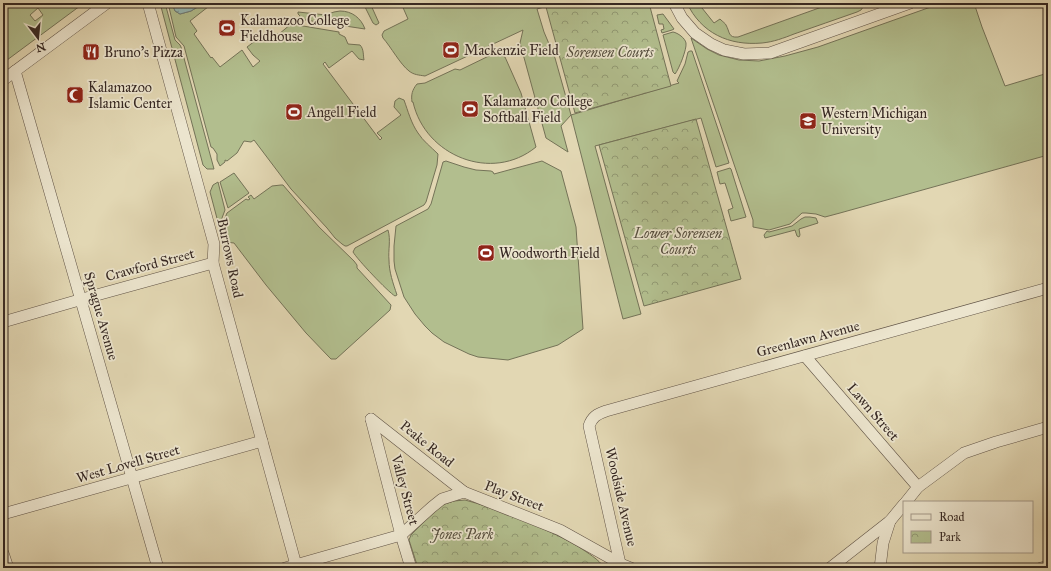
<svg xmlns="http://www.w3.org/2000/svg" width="1051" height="571" viewBox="0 0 1051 571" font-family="'IM FELL Great Primer',serif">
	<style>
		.green { fill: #b2be8e; stroke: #747358; fill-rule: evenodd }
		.park { fill: url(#park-crowns); stroke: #747358 }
		.water { fill: url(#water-ripples); stroke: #707e7a }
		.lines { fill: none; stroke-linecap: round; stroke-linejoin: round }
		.minor-casing { stroke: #615447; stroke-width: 12 }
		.minor { stroke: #ece5ce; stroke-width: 11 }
		.labels { text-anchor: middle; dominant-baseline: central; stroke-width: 3.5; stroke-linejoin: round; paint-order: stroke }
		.poi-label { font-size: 14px; fill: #362823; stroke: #ece5ce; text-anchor: start }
		.park-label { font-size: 14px; font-style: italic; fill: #554e3e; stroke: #ece5ce }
		.street-label { font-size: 14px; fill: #362823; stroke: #ece5ce }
	</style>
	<defs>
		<pattern id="park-crowns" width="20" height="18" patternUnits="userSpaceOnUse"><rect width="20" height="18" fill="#b2be8e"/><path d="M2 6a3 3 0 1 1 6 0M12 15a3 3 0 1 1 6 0" fill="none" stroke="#929a74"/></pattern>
		<pattern id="water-ripples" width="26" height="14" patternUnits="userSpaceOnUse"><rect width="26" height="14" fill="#96b8b4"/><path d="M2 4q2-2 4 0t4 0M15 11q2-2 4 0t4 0" fill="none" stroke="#7b9692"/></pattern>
	</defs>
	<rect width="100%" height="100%" fill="#e2d7b3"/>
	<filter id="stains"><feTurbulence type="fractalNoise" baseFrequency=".005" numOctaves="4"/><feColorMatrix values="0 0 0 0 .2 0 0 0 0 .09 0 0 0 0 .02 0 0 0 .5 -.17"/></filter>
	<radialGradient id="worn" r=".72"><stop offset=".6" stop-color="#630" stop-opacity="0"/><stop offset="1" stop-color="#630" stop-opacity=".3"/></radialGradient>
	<g class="green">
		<path d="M3 3H84L3 63ZM38 8 43 15 35 21 30 15Z"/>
		<path d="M160 3H165L175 40 180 45 181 47 214 169H207L203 165Z"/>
		<path d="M168 3H172L175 11 180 14 191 11 204 3H213L190 21 197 31 194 34 211 58 212 57 220 67 242 50 253 67 260 61 253 55 247 47 267 32 279 34 291 24 339 32V34L345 37 348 44 360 45C364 49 363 55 364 60L359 59 352 51 329 68 325 62 323 64 380 140 382 138 377 133 401 115 394 107 395 101 399 98 404 100C408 111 411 123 418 133 423 141 431 147 438 154L437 165 426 202 424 205 347 246H345L342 244 335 238 327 228 291 189 254 140 251 142 244 141 237 153 227 161 225 160V162L220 166 217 160V154L213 148 211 147 184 46 176 37Z"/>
		<path d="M363 3H370L379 23 376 25 373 23Z"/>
		<path d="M401 3H558L537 9 544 32 555 58 571 115 679 83 677 81 685 64 688 52 690 51H692L721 138 729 163 716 167 701 118 595 146 641 314 623 319 571 115 561 126 568 152 546 138 520 43 523 30 425 76C419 75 414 75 409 71 400 64 391 47 383 38L382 35 384 31 408 19Z"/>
		<path d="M687 3H698L714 23 720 19 721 20C722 21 726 24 726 25 730 32 728 38 738 37L833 3H866L861 10 857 12C836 19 815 27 794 34 784 38 773 42 762 43 729 46 701 33 687 3Z"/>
		<path d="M942 3H974L982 27 1005 86 1048 73V155L840 213 825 217 816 214 806 213H802L790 224 769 230 753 227V220L691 38 707 49 719 55 739 60 759 61 785 56 818 47Z"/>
		<path d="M340 11C352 11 361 18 365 29L299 19 300 16 298 14V12L326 15 334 12Z"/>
		<path d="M663 14 674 29 672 30 662 33 661 30 664 29 663 24H659L657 15Z"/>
		<path d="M673 32C678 33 685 38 686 43 687 49 679 69 675 74L673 72 663 35Z"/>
		<path d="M495 53 505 57 521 93 536 147C492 183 425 156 413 102H412C411 95 412 90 417 84L425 83 455 69 460 70Z"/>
		<path d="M446 161 464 167 476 170 491 171 493 172 494 174 542 161 561 171 576 227 583 329 558 345 508 360 478 357 469 354 444 342 432 333 425 326 415 314 404 297 395 269 394 261V246L396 226 428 209 431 204 443 162Z"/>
		<path d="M730 168 731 169 746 217 731 221 728 210 733 208 725 183 720 184 717 172Z"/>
		<path d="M234 173 249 193 228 208 220 182Z"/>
		<path d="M218 182 225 210 219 226 210 192 213 185Z"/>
		<path d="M281 185H283L319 227 354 261 357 265V268L391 305 390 310 336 359H331L329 357 306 333 266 285 234 243 225 242 227 238 222 225 227 213 246 199 248 200 250 199 248 197 251 195 254 199 272 186Z"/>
		<path d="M805 217H810L816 218 818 223 799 229 800 235 799 237 797 236 795 230 765 238 764 235 767 231 769 232 792 226 801 219Z"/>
		<path d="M388 230C391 240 388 250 389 260 389 272 393 283 397 295L395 296C388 292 357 259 353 252L355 248Z"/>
	</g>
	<g class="park">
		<path d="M558 3H649L671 86 575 113 546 7Z"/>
		<path d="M696 119 741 279 644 306 599 145Z"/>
		<path d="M465 500C481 504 496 510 512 516 535 525 557 534 579 547 588 553 598 559 605 568H418L409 540 411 535 439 506 454 501Z"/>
	</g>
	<path class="water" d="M172 3H204L191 11 180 14 175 11Z"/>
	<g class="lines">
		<defs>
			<g id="minor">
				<path d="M148 3 214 244 213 263 296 565"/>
				<path d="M674 3 682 18 695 33 711 44 724 50 744 54 770 53 910 3"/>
				<path d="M15 71 158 568"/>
				<path d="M3 80 107 3"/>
				<path d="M3 322 93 296 213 263"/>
				<path d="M805 356 918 487"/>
				<path d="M371 419 401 535 411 568"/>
				<path d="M371 419 464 492"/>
				<path d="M906 502 918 487 964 453 996 442 1048 427"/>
				<path d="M3 514 262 441"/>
				<path d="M3 553 8 568"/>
				<path d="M285 568 401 535 432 507 442 499 464 492 560 530 621 564 631 568"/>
				<path d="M621 568 589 426C592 417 597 414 606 411L1048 288"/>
				<path d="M830 568 890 521 904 504"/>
				<path d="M880 568 883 543 890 521"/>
				<path d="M1041 568 1048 566"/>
			</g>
		</defs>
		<use href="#minor" class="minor-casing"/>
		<use href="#minor" class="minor"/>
	</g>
	<defs>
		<symbol id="stadium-square" viewBox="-11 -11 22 22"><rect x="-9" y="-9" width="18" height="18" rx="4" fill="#8f2418" stroke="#ece5ce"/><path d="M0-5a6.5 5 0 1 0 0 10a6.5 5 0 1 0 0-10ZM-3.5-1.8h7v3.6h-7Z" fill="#fff"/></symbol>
		<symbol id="restaurant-square" viewBox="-11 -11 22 22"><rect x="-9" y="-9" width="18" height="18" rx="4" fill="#8f2418" stroke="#ece5ce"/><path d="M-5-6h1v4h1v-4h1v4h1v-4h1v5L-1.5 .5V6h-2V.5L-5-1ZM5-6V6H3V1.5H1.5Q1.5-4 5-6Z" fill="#fff"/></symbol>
		<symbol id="mosque-square" viewBox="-11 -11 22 22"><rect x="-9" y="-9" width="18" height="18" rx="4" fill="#8f2418" stroke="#ece5ce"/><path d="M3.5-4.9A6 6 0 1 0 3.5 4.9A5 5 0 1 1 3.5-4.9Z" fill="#fff"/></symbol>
		<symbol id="university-square" viewBox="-11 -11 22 22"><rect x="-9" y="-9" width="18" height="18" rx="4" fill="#8f2418" stroke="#ece5ce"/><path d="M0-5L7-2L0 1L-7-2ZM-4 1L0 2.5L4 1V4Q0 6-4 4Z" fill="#fff"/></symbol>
	</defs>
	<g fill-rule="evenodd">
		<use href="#stadium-square" x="217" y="18" width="20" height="20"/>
		<use href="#stadium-square" x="441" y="40" width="20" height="20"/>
		<use href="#restaurant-square" x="81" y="42" width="20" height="20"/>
		<use href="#mosque-square" x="65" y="85" width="20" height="20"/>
		<use href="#stadium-square" x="460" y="99" width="20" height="20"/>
		<use href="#stadium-square" x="284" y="102" width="20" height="20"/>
		<use href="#university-square" x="798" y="111" width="20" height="20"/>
		<use href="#stadium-square" x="476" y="243" width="20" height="20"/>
	</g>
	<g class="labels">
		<g class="poi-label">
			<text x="240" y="20">Kalamazoo College<tspan x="240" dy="16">Fieldhouse</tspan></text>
			<text x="464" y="50">Mackenzie Field</text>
			<text x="104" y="52">Bruno's Pizza</text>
			<text x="88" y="87">Kalamazoo<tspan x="88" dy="16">Islamic Center</tspan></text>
			<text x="483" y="101">Kalamazoo College<tspan x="483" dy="16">Softball Field</tspan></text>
			<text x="307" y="112">Angell Field</text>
			<text x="821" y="113">Western Michigan<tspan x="821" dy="16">University</tspan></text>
			<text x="499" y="253">Woodworth Field</text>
		</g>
		<g class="park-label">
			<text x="610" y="52">Sorensen Courts</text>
			<text x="678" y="233">Lower Sorensen<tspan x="678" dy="16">Courts</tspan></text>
			<text x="462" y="534">Jones Park</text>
		</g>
		<g class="street-label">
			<text transform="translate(230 258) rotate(78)">Burrows Road</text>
			<text transform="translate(150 265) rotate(-15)">Crawford Street</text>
			<text transform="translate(101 316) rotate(74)">Sprague Avenue</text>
			<text transform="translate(808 339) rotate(-15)">Greenlawn Avenue</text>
			<text transform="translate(873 412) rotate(49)">Lawn Street</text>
			<text transform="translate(427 444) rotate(39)">Peake Road</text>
			<text transform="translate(128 464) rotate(-16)">West Lovell Street</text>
			<text transform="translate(405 490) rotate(75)">Valley Street</text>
			<text transform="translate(514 496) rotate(21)">Play Street</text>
			<text transform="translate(621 497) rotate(77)">Woodside Avenue</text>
		</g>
	</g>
	<rect width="1051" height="571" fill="none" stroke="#e2d7b3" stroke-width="16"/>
	<rect x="4" y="4" width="1043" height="563" fill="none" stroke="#362823" stroke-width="2"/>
	<rect x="8" y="8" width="1035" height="555" fill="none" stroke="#362823"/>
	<rect x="903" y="501" width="130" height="52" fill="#ece5ce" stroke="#a3998a"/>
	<rect x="911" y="514" width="20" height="6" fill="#ece5ce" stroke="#a3998a"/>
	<text x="939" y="521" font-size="12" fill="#362823">Road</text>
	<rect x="911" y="531" width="20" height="12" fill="url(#park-crowns)" stroke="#a3998a"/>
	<text x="939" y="541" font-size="12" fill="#362823">Park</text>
	<g transform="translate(38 38) rotate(164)" stroke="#ece5ce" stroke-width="3" paint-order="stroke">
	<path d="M0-3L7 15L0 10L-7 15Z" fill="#362823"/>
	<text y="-6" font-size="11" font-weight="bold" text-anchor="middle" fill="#362823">N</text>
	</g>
	<rect width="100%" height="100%" filter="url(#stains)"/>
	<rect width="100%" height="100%" fill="url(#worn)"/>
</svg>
